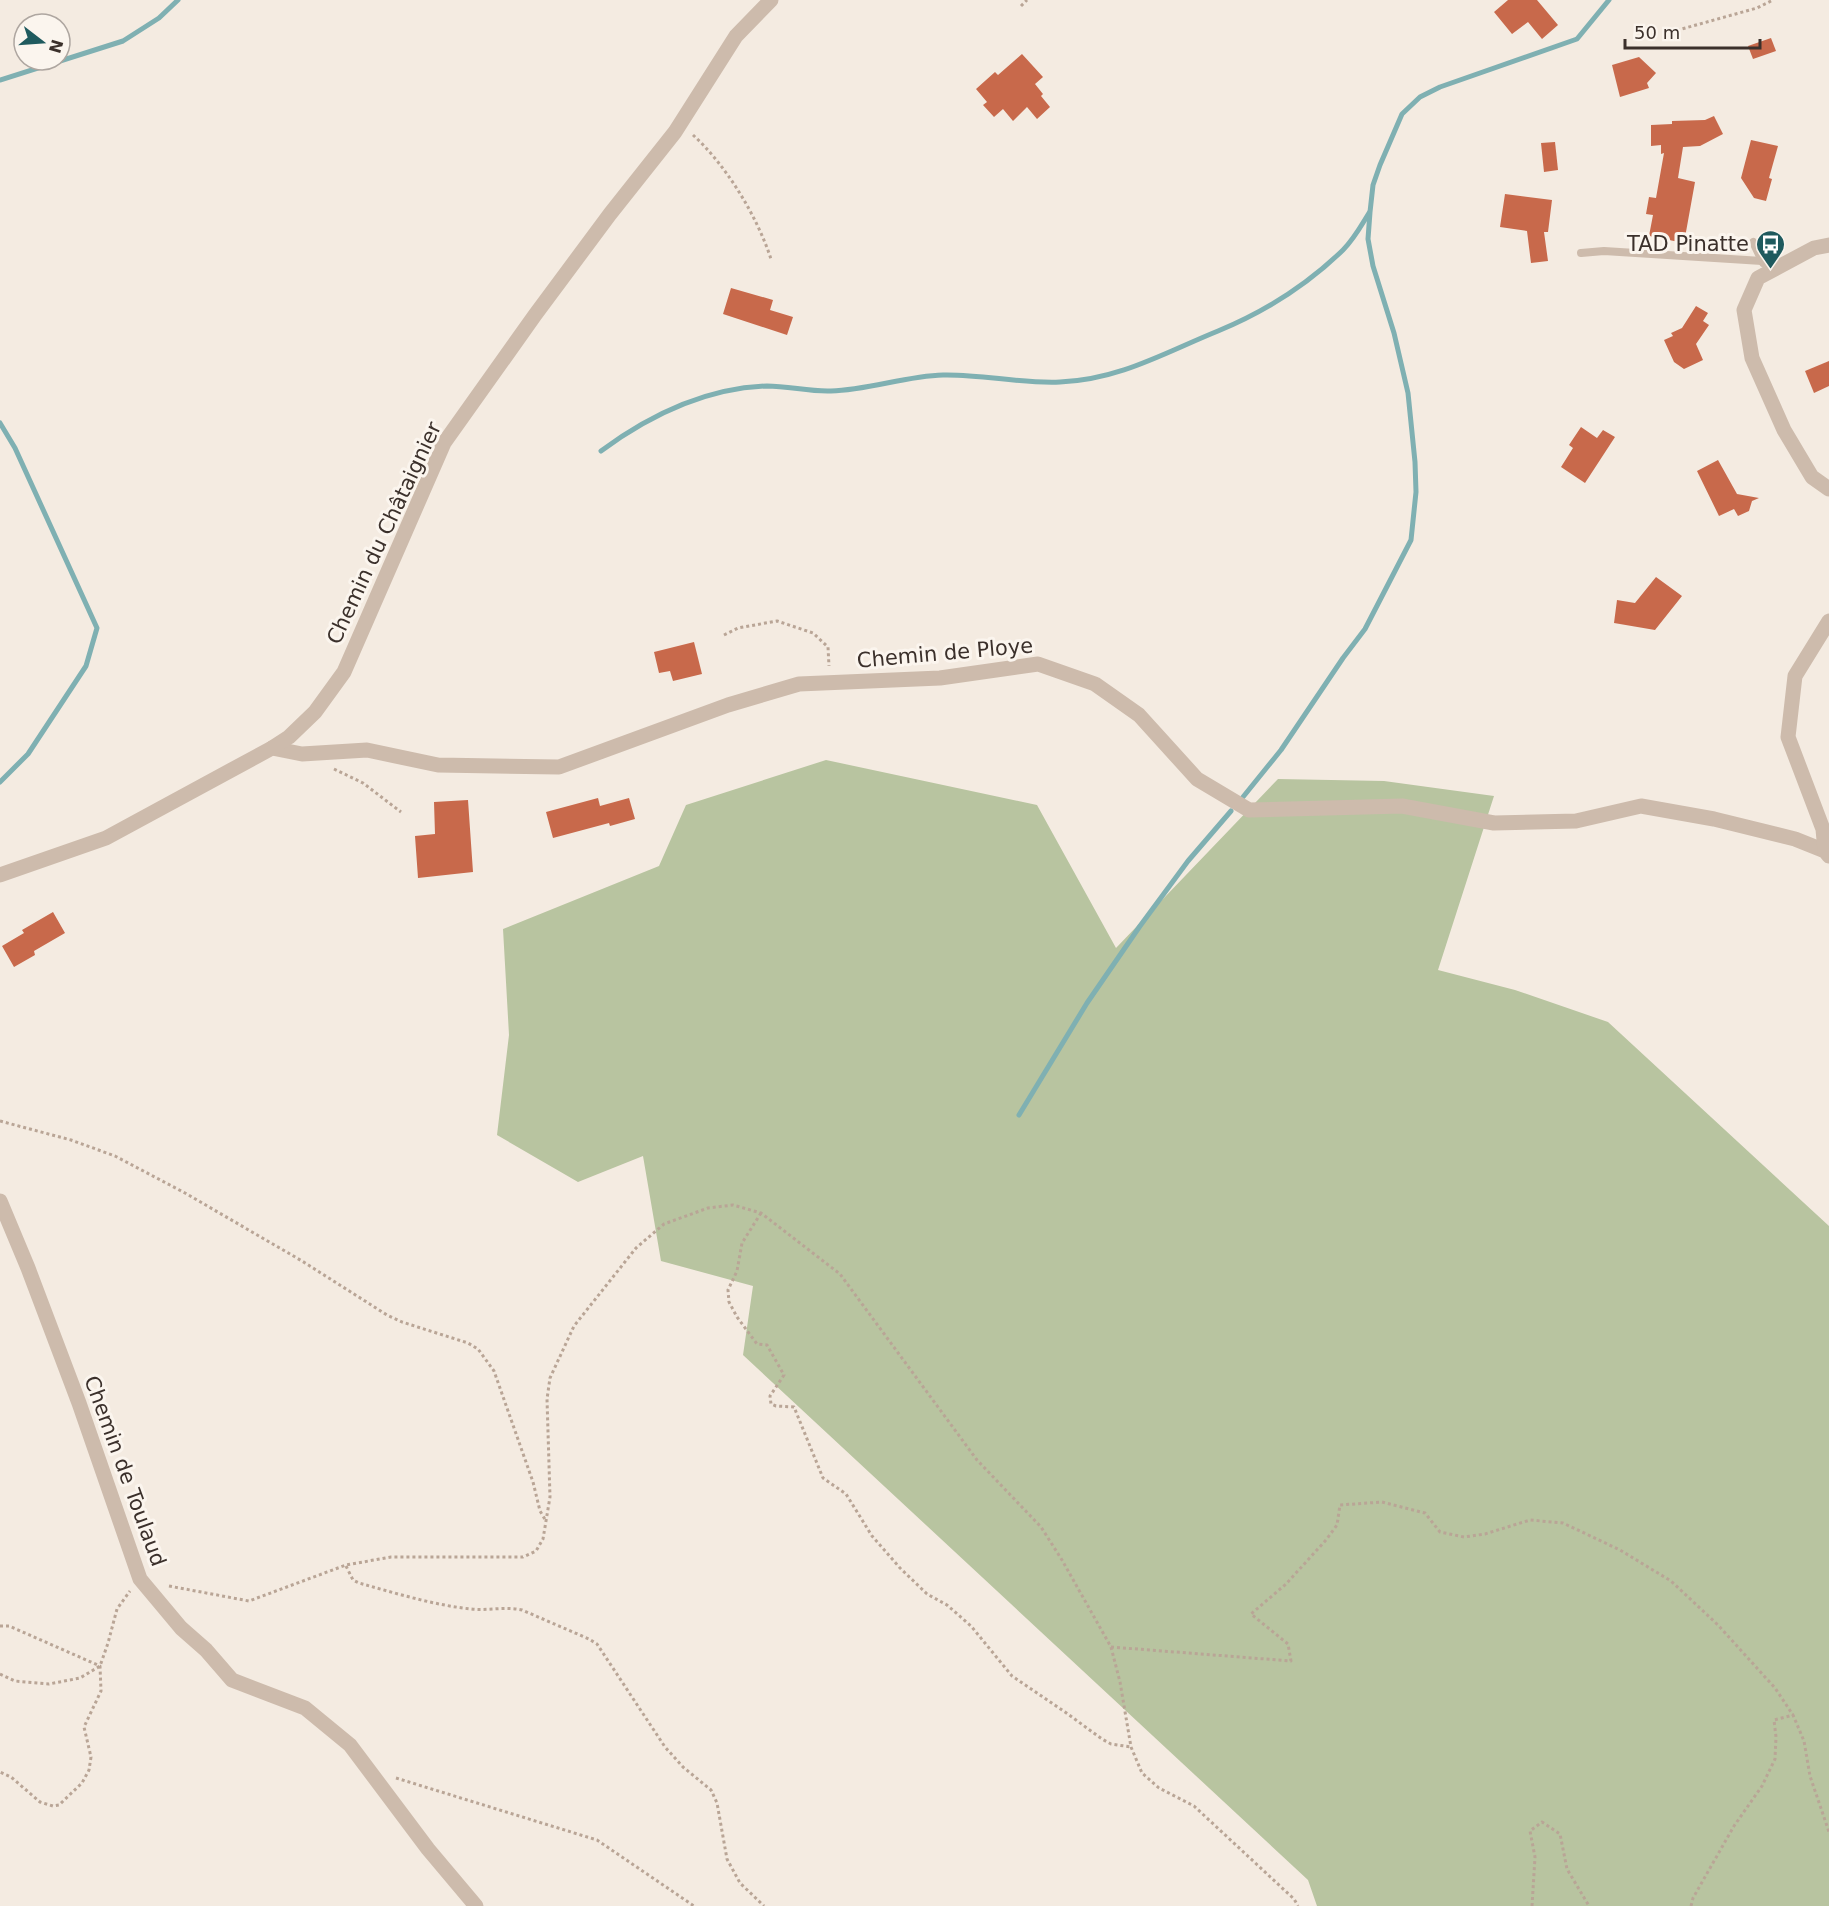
<svg xmlns="http://www.w3.org/2000/svg" width="1829" height="1906" viewBox="0 0 1829 1906" font-family="'DejaVu Sans',sans-serif">
	<style>
		.green { fill: #b8c4a0 }
		.lines { fill: none; stroke-linecap: round; stroke-linejoin: round }
		.stream { stroke: #7fb0b2; stroke-width: 5 }
		.building { fill: #c8694b }
		.path { stroke: #b9a596; stroke-width: 3; stroke-dasharray: 3 3; stroke-linecap: butt }
		.service { stroke: #cdbbac; stroke-width: 8 }
		.minor { stroke: #cdbbac; stroke-width: 15 }
		.tertiary { stroke: #cdbbac; stroke-width: 15 }
		.labels { text-anchor: middle; dominant-baseline: central; stroke-width: 6; stroke-linejoin: round; paint-order: stroke }
		.poi-label { font-size: 21px; fill: #3b302b; stroke: #fbf5ee; text-anchor: end }
		.street-label { font-size: 21px; fill: #3b302b; stroke: #fbf5ee }
	</style>
	<rect width="100%" height="100%" fill="#f4ebe1"/>
	<path class="green" d="M826 760 1037 805 1116 948 1278 779 1384 781 1494 796 1438 970 1515 990 1608 1022 1829 1226V1906H1317L1308 1880 743 1355 753 1286 661 1261 643 1156 578 1182 497 1135 509 1035 503 929 659 866 686 805Z"/>
	<g class="lines">
		<g class="stream">
			<path d="M0 80 123 41 159 18 178 0"/>
			<path d="M0 423 15 448 97 628 86 666 28 754 0 782"/>
			<path d="M601 451C650 415 706 388 767 386 789 386 810 392 831 391 869 390 905 376 943 375 982 374 1021 384 1060 382 1119 380 1166 352 1218 331 1264 312 1308 284 1343 250 1354 239 1361 226 1369 213"/>
			<path d="M1243 797 1281 750 1343 658 1365 629 1411 540 1416 492 1415 462 1408 393 1394 333 1373 266 1368 239 1370 212 1373 185 1380 165 1402 114 1420 97 1440 87 1577 39 1609 0"/>
			<path d="M1019 1115 1087 1003 1140 926 1188 861 1231 811"/>
		</g>
	</g>
	<g class="building">
		<path d="M1508 0H1537L1558 25 1542 39 1528 22 1512 34 1494 12Z"/>
		<path d="M1771 38 1776 51 1753 59 1748 46Z"/>
		<path d="M1022 54 1043 77 1035 84 1043 94 1041 96 1050 107 1037 119 1027 107 1013 121 1003 109 994 117 983 105 987 102 976 89 995 72 998 75Z"/>
		<path d="M1639 57 1656 73 1647 83 1649 88 1620 97 1612 65Z"/>
		<path d="M1714 116 1723 134 1700 146 1683 147 1678 178 1695 182 1684 243 1649 236 1653 215 1646 214 1649 197 1656 198 1664 153 1661 154V145L1651 146V125L1672 124V121L1705 120Z"/>
		<path d="M1751 140 1778 146 1769 178 1772 179 1766 201 1754 198 1741 178Z"/>
		<path d="M1555 142 1558 170 1544 172 1541 143Z"/>
		<path d="M1505 194 1552 200 1548 232H1544L1548 261 1531 263 1527 231 1500 227Z"/>
		<path d="M731 288 773 300 770 310 793 317 787 335 723 314Z"/>
		<path d="M1696 306 1708 313 1703 321 1709 325 1696 344 1703 360 1684 369 1674 362 1664 340 1673 336 1671 333 1682 328Z"/>
		<path d="M1829 361V386L1814 393 1805 371Z"/>
		<path d="M1581 427 1597 438 1603 430 1615 437 1585 483 1561 467 1573 448 1569 445Z"/>
		<path d="M1718 460 1737 494 1759 498 1752 501 1749 511 1738 516 1734 509 1719 516 1697 471Z"/>
		<path d="M1656 577 1682 596 1655 630 1614 623 1617 600 1635 603Z"/>
		<path d="M694 642 702 674 673 681 670 671 659 673 654 652Z"/>
		<path d="M598 798 600 806 629 798 635 819 610 826 609 823 553 838 546 812Z"/>
		<path d="M468 800 473 872 418 878 415 836 435 834 434 802Z"/>
		<path d="M53 912 65 933 34 951 35 955 14 967 2 946 24 933 22 930Z"/>
	</g>
	<g class="lines">
		<g class="path">
			<path d="M1021 6 1027 0"/>
			<path d="M1671 32 1757 8 1773 0"/>
			<path d="M693 135C726 165 757 216 771 259"/>
			<path d="M724 635 738 628 777 621 813 633 828 647 829 666"/>
			<path d="M334 769 363 783 401 812"/>
			<path d="M0 1121 71 1140 115 1156 185 1193 302 1261 387 1315 402 1322 468 1343 478 1349 494 1371 533 1482 540 1511 546 1521"/>
			<path d="M761 1213 742 1243 737 1271 728 1290 729 1302 737 1317 757 1344 767 1345 784 1375 770 1396 771 1404 776 1406 794 1407 823 1478 846 1494 872 1536 900 1568 927 1594 947 1605 971 1626 1012 1676 1065 1712 1102 1739 1111 1744 1131 1747"/>
			<path d="M346 1566 353 1580 359 1583C395 1593 433 1605 471 1609 488 1611 505 1606 522 1610L589 1639 597 1644 665 1747 683 1767 711 1790 717 1803 727 1859 740 1883 764 1906"/>
			<path d="M169 1586 249 1601 346 1565 391 1557H523L536 1551 543 1539 550 1497 547 1399 550 1378 574 1326 636 1248 664 1224 708 1208 733 1205 761 1213 840 1274 977 1460 1041 1527 1062 1560 1111 1647 1120 1682 1131 1747 1142 1773 1159 1788 1194 1806 1294 1899 1298 1906"/>
			<path d="M0 1626H9L100 1666 101 1691 84 1727 91 1757 89 1770 82 1783 59 1805 53 1806 40 1802 11 1777 0 1772"/>
			<path d="M1111 1647 1291 1661 1288 1644 1251 1614 1286 1584 1326 1540 1337 1525 1340 1505 1382 1502 1425 1513 1440 1532 1464 1537 1485 1534 1530 1520 1563 1523 1620 1550 1671 1581 1718 1625 1775 1688 1793 1715"/>
			<path d="M0 1674 15 1681 49 1684 80 1678 100 1666 108 1643 117 1609 130 1591"/>
			<path d="M396 1778 597 1840 694 1906"/>
			<path d="M1532 1906 1535 1857 1530 1831 1542 1822 1560 1834 1567 1869 1589 1906"/>
			<path d="M1691 1906 1693 1898 1734 1826 1762 1786 1775 1759 1776 1737 1774 1720 1793 1715 1804 1741 1810 1776 1829 1832"/>
		</g>
		<g class="service">
			<path d="M1753 242 1763 263"/>
			<path d="M1581 253 1604 251 1762 261"/>
		</g>
		<g class="minor">
			<path d="M1829 245 1814 248 1758 278 1744 310 1752 358 1784 430 1812 477 1829 489"/>
			<path d="M272 748 302 754 367 750 438 765 559 767 728 705 799 684 940 678 1038 664 1095 684 1139 715 1197 779 1249 810 1402 806 1494 823 1576 821 1641 806 1714 819 1795 839 1825 851 1829 856"/>
			<path d="M1825 851 1823 829 1788 737 1795 676 1829 621"/>
			<path d="M0 875 106 838 272 748 289 737 315 712 344 672 444 443 535 315 610 214 675 132 736 36 771 0"/>
		</g>
		<path class="tertiary" d="M0 1201 28 1268 79 1403 140 1579 181 1628 206 1650 232 1680 305 1708 350 1745 428 1849 476 1906"/>
	</g>
	<defs>
		<symbol id="bus-pin" viewBox="-11 -11 22 30"><path d="M0 17L-7.5 6A9.5 9.5 0 1 1 7.5 6Z" fill="#1f5a5e" stroke="#fbf5ee"/><path d="M-5-6H5V4H4V6H2V4H-2V6H-4V4H-5ZM-3.5-4V0h7V-4ZM-3.5 1.2v1.5H-2V1.2ZM2 1.2v1.5H3.5V1.2Z" fill="#fff"/></symbol>
	</defs>
	<g fill-rule="evenodd">
		<use href="#bus-pin" x="1754" y="228" width="33" height="45"/>
	</g>
	<g class="labels">
		<g class="poi-label">
			<text x="1749" y="244">TAD Pinatte</text>
		</g>
		<g class="street-label">
			<text transform="translate(384 533) rotate(-65)">Chemin du Châtaignier</text>
			<text transform="translate(945 653) rotate(-5)">Chemin de Ploye</text>
			<text transform="translate(125 1471) rotate(70)">Chemin de Toulaud</text>
		</g>
	</g>
	<g transform="translate(42 42) rotate(107)"><circle r="28" fill="#fbf5ee" stroke="#aea6a0" stroke-width="1.5"/>
	<path d="M0-4.5L10 22L0 15L-10 22Z" fill="#1f5a5e"/>
	<text y="-9" font-size="16" font-weight="bold" text-anchor="middle" fill="#3b302b">N</text>
	</g>
	<path d="M1625 39v9h135v-9" fill="none" stroke="#3b302b" stroke-width="3"/>
	<text x="1634" y="39" font-size="18" fill="#3b302b" stroke="#fbf5ee" stroke-width="4.5" paint-order="stroke">50 m</text>
</svg>
